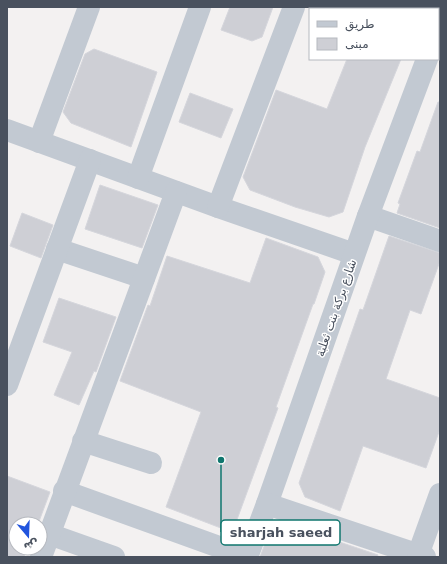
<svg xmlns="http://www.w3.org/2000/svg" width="447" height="564" viewBox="0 0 447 564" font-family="'DejaVu Sans','Noto Sans Arabic',sans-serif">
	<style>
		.building { fill: #cecfd5; stroke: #d5d6dc }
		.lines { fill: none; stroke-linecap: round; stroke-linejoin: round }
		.minor { stroke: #c2c9d2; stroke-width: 22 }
		.labels { text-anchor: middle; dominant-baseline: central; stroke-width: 3; stroke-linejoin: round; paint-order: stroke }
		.street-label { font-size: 12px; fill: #49515e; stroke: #fff }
		.leader { fill: none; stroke: #0f766e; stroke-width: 1.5 }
		.callout-dot { fill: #0f766e; stroke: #fff; stroke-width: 1.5 }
		.callout { fill: #fff; stroke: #0f766e; stroke-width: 1.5 }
		.callout-label { font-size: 13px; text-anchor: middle; font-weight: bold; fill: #49515e }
	</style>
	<rect width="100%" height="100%" fill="#f3f1f1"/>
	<g class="building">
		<path d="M230 7H273L262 37 252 41 221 30Z"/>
		<path d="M94 49 157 72 131 147 71 123 63 112 85 54Z"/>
		<path d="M347 59H401L365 147 343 212 329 217 295 207 250 190 243 177 276 90 327 109Z"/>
		<path d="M190 93 233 109 221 138 179 122Z"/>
		<path d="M438 102H440V228L397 213 400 204 398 203 417 151 420 152Z"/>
		<path d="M100 185 158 205 142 248 85 229Z"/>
		<path d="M22 213 53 225 41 258 10 246Z"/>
		<path d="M389 236 440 253V261L421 314 410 310 386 379 440 398V429L426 468 363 446 340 511 305 497 299 483 360 309 363 310Z"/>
		<path d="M266 238 318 257 325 272 314 304H313L276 407 278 408 235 525 226 530 166 507 201 412 120 381 148 305 150 306 167 256 250 283Z"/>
		<path d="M59 298 116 317 96 372 94 371 79 405 54 395 72 352 43 342Z"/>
		<path d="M7 476 50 492 38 524H16V548H27L24 557H7Z"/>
		<path d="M274 520 378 555 377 557H260Z"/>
	</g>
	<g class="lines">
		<g class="minor">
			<path d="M438 30 440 25"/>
			<path d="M7 130 218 207 354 254"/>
			<path d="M39 142 89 7"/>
			<path d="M138 178 200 7"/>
			<path d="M218 207 294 7"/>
			<path d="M368 216 440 241"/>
			<path d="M57 249 144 278"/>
			<path d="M7 385 90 160"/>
			<path d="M83 441 151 463"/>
			<path d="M64 491 247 557 267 504 368 216 427 59"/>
			<path d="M267 504 425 557"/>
			<path d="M49 534 114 557"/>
			<path d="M418 555 440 494"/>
			<path d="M41 557 176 192"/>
		</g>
	</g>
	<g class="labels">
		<g class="street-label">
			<text transform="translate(336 308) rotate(-71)">شارع بركة بنت ثعلبة</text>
		</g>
	</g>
	<path class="leader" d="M221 460L221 532"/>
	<circle class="callout-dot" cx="221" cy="460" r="4"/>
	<rect class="callout" x="221" y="520" width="119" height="25" rx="4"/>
	<g class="callout-label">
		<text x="281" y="537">sharjah saeed</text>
	</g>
	<rect width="447" height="564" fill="none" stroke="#49515e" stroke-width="16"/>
	<rect x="309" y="8" width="130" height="52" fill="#ffffff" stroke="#b6b9bf"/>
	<rect x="317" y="21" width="20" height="6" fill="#c2c9d2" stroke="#b6b9bf"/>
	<text x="345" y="28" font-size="12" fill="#49515e">طريق</text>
	<rect x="317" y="38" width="20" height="12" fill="#cecfd5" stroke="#b6b9bf"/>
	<text x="345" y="48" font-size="12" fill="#49515e">مبنى</text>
	<g transform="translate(28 536) rotate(161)"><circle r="19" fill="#ffffff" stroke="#b6b9bf"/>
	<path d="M0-3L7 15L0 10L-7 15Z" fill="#2154dd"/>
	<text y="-6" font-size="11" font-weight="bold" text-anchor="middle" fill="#49515e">ش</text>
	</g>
</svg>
